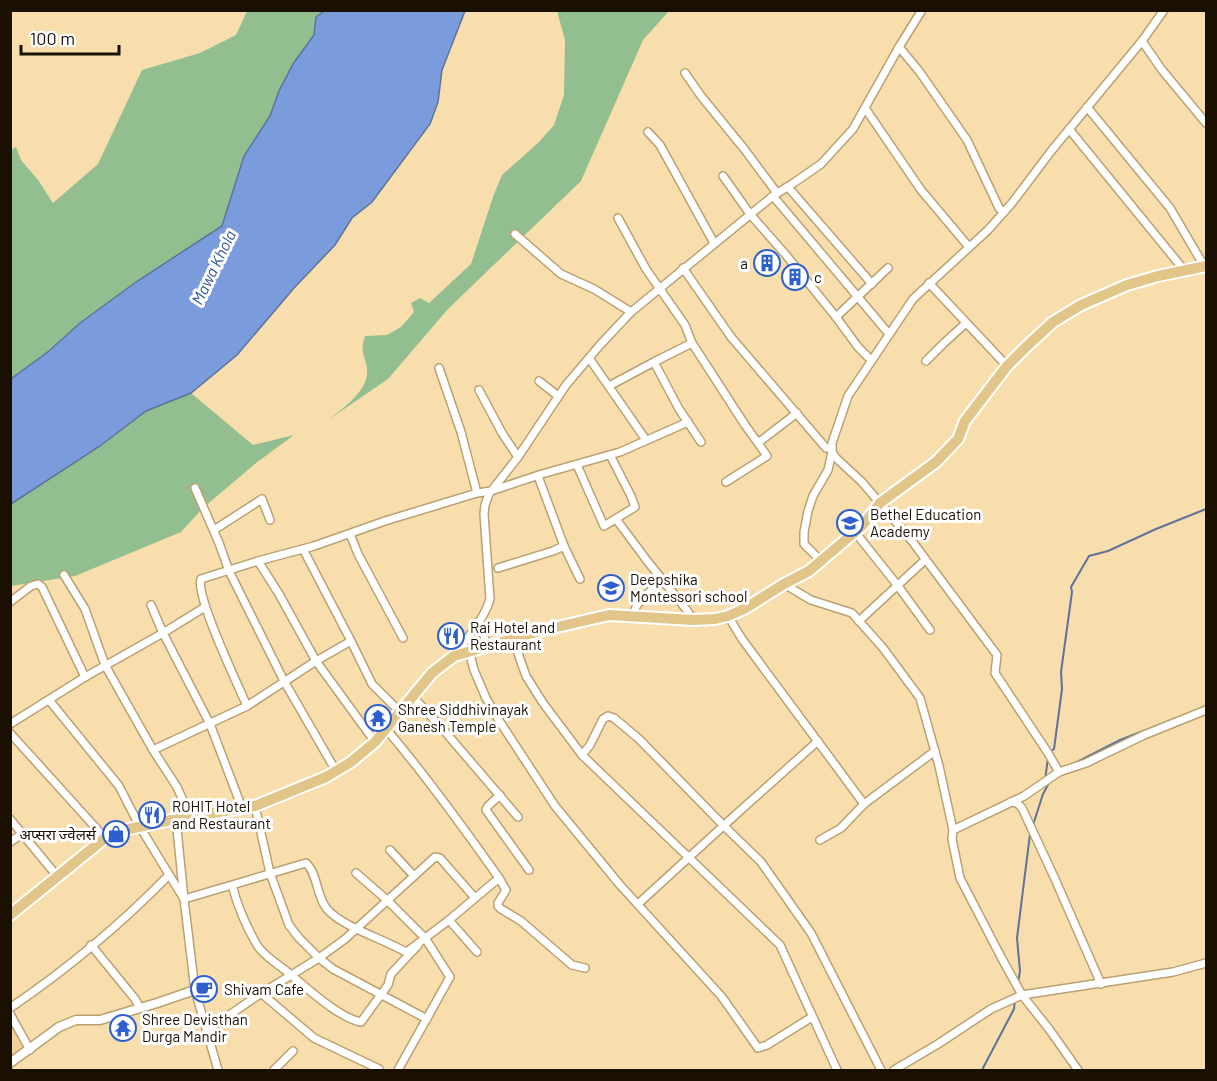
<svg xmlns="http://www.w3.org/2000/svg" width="1217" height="1081" viewBox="0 0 1217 1081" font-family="Barlow,'Noto Sans Devanagari',sans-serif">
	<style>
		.built { fill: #efd299 }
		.green { fill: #93be90 }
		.water { fill: #7b9cdc; stroke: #5e729a; stroke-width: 1.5 }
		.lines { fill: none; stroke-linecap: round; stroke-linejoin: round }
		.stream { stroke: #5e729a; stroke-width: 2 }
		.minor-casing { stroke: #baa172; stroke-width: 10 }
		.tertiary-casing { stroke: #baa172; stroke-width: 11 }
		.primary-casing { stroke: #fff; stroke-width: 14 }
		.minor { stroke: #fff; stroke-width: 7 }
		.tertiary { stroke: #fff; stroke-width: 8 }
		.primary { stroke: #e1c589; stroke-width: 10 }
		.labels { text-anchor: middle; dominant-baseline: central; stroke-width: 6; stroke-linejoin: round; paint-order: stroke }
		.poi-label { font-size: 15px; fill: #191001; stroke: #fff; text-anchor: start }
		.water-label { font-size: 16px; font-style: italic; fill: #2e529f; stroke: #fff }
	</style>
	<rect width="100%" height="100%" fill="#f8dead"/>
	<path class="built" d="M10 1021 26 1048 10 1059Z"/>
	<g class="green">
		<path d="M247 11H326L316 17 314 35 293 64 279 91 270 116 244 156 222 226 136 282 80 323 49 351 11 379V150L16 147 21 160 38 180 53 203 98 164 142 70 200 53 236 35Z"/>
		<path d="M557 11H669L643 40 581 181 448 309 388 379 328 420C343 408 370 390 367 368 364 353 360 352 365 336L387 335 401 327 414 312 411 303 420 298 429 303 471 264 494 194 502 175 538 143 554 125 564 95 565 40Z"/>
		<path d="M191 393 253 445 294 435 256 463 203 508 181 532 75 576 11 586V504L100 446 146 411Z"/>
	</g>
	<path class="water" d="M326 10 465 11 442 70 438 102 430 124 372 202 352 218 335 245 294 288 237 355 191 393 146 411 100 446 11 504V379L49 351 80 323 136 282 222 226 244 156 270 116 279 91 293 64 314 35 316 17Z"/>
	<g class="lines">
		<g class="stream">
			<path d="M1048 753 1054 749 1062 689 1061 672 1072 592 1071 587 1089 556 1108 551 1156 529 1206 509"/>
			<path d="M1071 765 1120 740 1195 711"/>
			<path d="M1045 780 1048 758"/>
			<path d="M1033 825 1043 794 1050 781"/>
			<path d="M1018 983 1020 971 1017 938 1030 834"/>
			<path d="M982 1070 1014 1009 1015 1000"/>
		</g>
		<defs>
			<g id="minor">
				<path d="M1142 41 1162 70 1206 123"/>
				<path d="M899 47 919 71 967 140 999 208 1004 212"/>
				<path d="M685 73 701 96 745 150 777 193"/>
				<path d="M1087 107 1170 208 1204 266"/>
				<path d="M865 108 921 190 969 247"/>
				<path d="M1069 129 1184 270"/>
				<path d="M648 132 660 145 714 243"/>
				<path d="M723 176 750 214 786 255 836 317 858 347 871 360"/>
				<path d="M788 187 872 284"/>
				<path d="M773 196 889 334"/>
				<path d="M618 218 646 269 685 325 692 343"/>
				<path d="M515 234 561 274 594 289 631 312"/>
				<path d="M683 268 731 337 826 448H832"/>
				<path d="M929 283 1007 366"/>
				<path d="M836 317 888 268"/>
				<path d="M589 358 646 440"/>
				<path d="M926 361 944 343 966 323"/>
				<path d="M439 368 461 432 477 493 491 491 542 474 620 452 688 422"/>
				<path d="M539 381 558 396"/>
				<path d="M609 386 654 362"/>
				<path d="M479 390 502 433 518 457"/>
				<path d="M701 442 679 409 654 362 692 343 745 425 758 443 797 413"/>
				<path d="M577 465 604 526 635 507 631 496 610 455"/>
				<path d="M726 482 767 456 758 443"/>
				<path d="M195 488 219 543 229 571 284 681 336 771"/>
				<path d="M616 519 648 562 686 609 693 620"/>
				<path d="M214 530 262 499 270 520"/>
				<path d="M855 532 898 586 930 630"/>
				<path d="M350 534 358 554 403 638"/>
				<path d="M564 546 580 579"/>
				<path d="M258 561 279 594 316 661 351 641 303 549"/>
				<path d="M821 561 804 544V532L808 511 813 496 828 470 832 452"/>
				<path d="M498 568 553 551 564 546 538 476"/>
				<path d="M64 575 85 609 105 665 153 750 177 787 185 805 188 817"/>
				<path d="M784 584 811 600 852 613 883 648 920 698 939 766 953 830 952 839 960 878 1001 957 1022 995 1049 1029 1078 1070"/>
				<path d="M10 602 31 586 38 584 42 587 85 677"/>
				<path d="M151 605 163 633 210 724 242 808"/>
				<path d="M632 616 637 605 662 579"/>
				<path d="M728 616 742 639 864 804"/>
				<path d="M859 621 925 560"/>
				<path d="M478 622 488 646"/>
				<path d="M513 639 526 676 543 703 582 755 780 945 837 1070"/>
				<path d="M351 641 372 684 400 712"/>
				<path d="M469 651 474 670 486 698 500 722 555 806 620 885 722 997 758 1048 767 1045 812 1017"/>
				<path d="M454 656C467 638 484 620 490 599L484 514 485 505 489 494 518 457 566 385 600 345 631 312 773 196 795 182 821 164 853 129 899 47 922 10"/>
				<path d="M412 696 441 727 518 817"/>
				<path d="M49 700 119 786 140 827 184 899 232 885C237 904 247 928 257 945 263 955 276 963 285 970 304 985 338 1018 361 1022L388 985 391 974 418 945"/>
				<path d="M247 706C238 685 195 596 201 579L258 561 314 546 385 521 477 493"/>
				<path d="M10 724 85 677 163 633 205 607"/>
				<path d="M10 733 105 838"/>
				<path d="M153 750 247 706 316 661 375 742"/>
				<path d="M582 755 590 745 603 719 608 716 614 718 639 739 724 826 761 862 811 933 881 1070"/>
				<path d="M1059 772 1048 753 995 673 997 655 912 541 862 482 836 458 832 452V443L848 396 913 299 988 230 1012 203 1052 150 1142 41 1164 10"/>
				<path d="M500 795 488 806 486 810 529 870"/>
				<path d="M1011 802 1017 803 1022 808 1055 879 1101 984"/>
				<path d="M255 806 270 873 289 925 299 938 319 958 333 969 427 1019"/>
				<path d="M10 819 57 876"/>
				<path d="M176 819 184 899 195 990 218 1070"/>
				<path d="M953 830 1024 796 1059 772 1086 763 1144 735 1206 710"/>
				<path d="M820 840 841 828 864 804 935 751"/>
				<path d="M10 842 22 834"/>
				<path d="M390 850 414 876"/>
				<path d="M356 873 387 900 425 938 450 977 398 1070"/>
				<path d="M499 878 506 890 498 903V906L501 909 521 921 572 965 585 968"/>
				<path d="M232 885 306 863C318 874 316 896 327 909 341 926 383 939 404 951H408L449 920 499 878C463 827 427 777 387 730"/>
				<path d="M638 904 732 818 818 741"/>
				<path d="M449 920 477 952"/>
				<path d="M91 945 135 999 140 1008"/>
				<path d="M261 993 314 1038 379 1069"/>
				<path d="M10 1008C66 970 122 923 169 875"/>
				<path d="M10 1014 30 1050"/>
				<path d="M206 1031 257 996 319 958 345 939 435 857 440 858 475 898"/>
				<path d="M274 1070 293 1051"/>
				<path d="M894 1070 938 1044 991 1009 1022 995 1173 972 1206 963"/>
			</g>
			<path id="tertiary" d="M10 1063 59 1027 76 1020H100L157 1003 195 990"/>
			<path id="primary" d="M10 915 105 838 129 829 176 819 255 806 326 777 351 762 375 742 432 673 454 656 540 631 609 615 693 620 715 619 728 616 744 609 784 584 809 571 862 526 880 503 936 462 958 439 965 421 1007 366 1026 347 1053 322 1081 305 1127 285 1158 276 1206 266"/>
		</defs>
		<use href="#minor" class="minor-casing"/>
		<use href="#tertiary" class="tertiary-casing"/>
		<use href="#primary" class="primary-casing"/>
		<use href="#minor" class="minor"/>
		<use href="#tertiary" class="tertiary"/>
		<use href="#primary" class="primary"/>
	</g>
	<defs>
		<symbol id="building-ring" viewBox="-11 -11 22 22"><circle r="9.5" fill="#fff" stroke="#2d5fce" stroke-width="1.5"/><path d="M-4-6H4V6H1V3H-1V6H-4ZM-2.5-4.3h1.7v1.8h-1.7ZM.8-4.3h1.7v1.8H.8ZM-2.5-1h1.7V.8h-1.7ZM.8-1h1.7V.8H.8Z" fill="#2d5fce"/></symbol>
		<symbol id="school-ring" viewBox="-11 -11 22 22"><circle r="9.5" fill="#fff" stroke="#2d5fce" stroke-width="1.5"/><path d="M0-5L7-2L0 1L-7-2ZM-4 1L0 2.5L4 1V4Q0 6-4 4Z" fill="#2d5fce"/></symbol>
		<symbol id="restaurant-ring" viewBox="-11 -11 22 22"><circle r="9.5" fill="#fff" stroke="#2d5fce" stroke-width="1.5"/><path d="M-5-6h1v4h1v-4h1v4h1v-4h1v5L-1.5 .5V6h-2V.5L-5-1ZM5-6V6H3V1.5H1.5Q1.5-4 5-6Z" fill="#2d5fce"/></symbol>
		<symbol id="temple-ring" viewBox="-11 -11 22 22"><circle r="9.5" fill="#fff" stroke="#2d5fce" stroke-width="1.5"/><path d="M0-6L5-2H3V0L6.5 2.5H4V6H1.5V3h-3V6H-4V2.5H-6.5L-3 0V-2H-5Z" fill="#2d5fce"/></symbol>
		<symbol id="shop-ring" viewBox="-11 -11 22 22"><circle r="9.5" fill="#fff" stroke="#2d5fce" stroke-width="1.5"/><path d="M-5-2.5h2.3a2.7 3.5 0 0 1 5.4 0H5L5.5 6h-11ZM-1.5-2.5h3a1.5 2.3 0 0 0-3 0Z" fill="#2d5fce"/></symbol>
		<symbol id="cafe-ring" viewBox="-11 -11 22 22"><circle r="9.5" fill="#fff" stroke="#2d5fce" stroke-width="1.5"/><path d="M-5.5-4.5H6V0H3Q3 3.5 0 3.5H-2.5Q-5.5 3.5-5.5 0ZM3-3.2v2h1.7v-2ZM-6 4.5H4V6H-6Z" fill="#2d5fce"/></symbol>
	</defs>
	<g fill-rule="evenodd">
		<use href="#building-ring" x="752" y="248" width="30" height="30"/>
		<use href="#building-ring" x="780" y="262" width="30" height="30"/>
		<use href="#school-ring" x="835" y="508" width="30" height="30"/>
		<use href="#school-ring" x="596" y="573" width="30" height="30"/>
		<use href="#restaurant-ring" x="436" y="621" width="30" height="30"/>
		<use href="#temple-ring" x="363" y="703" width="30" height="30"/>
		<use href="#restaurant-ring" x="137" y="800" width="30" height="30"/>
		<use href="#shop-ring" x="101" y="819" width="30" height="30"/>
		<use href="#cafe-ring" x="189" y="974" width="30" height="30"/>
		<use href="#temple-ring" x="108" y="1013" width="30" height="30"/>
	</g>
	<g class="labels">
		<g class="poi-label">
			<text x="748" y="263" text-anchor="end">a</text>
			<text x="814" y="277">c</text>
			<text x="870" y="514">Bethel Education<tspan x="870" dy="17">Academy</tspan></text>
			<text x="630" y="579">Deepshika<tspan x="630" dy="17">Montessori school</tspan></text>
			<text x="470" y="627">Rai Hotel and<tspan x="470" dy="17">Restaurant</tspan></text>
			<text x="398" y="709">Shree Siddhivinayak<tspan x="398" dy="17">Ganesh Temple</tspan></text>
			<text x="172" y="806">ROHIT Hotel<tspan x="172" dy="17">and Restaurant</tspan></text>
			<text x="96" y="834" text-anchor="end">अप्सरा ज्वेलर्स</text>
			<text x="224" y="989">Shivam Cafe</text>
			<text x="142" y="1019">Shree Devisthan<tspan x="142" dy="17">Durga Mandir</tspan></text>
		</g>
		<g class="water-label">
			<text transform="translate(213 267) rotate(-64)">Mawa Khola</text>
		</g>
	</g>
	<rect width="1217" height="1081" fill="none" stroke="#191001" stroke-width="24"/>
	<path d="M21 45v9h98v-9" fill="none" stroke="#191001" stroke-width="3"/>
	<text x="30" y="45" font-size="18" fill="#191001" stroke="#ffffff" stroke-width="4.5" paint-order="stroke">100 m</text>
</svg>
